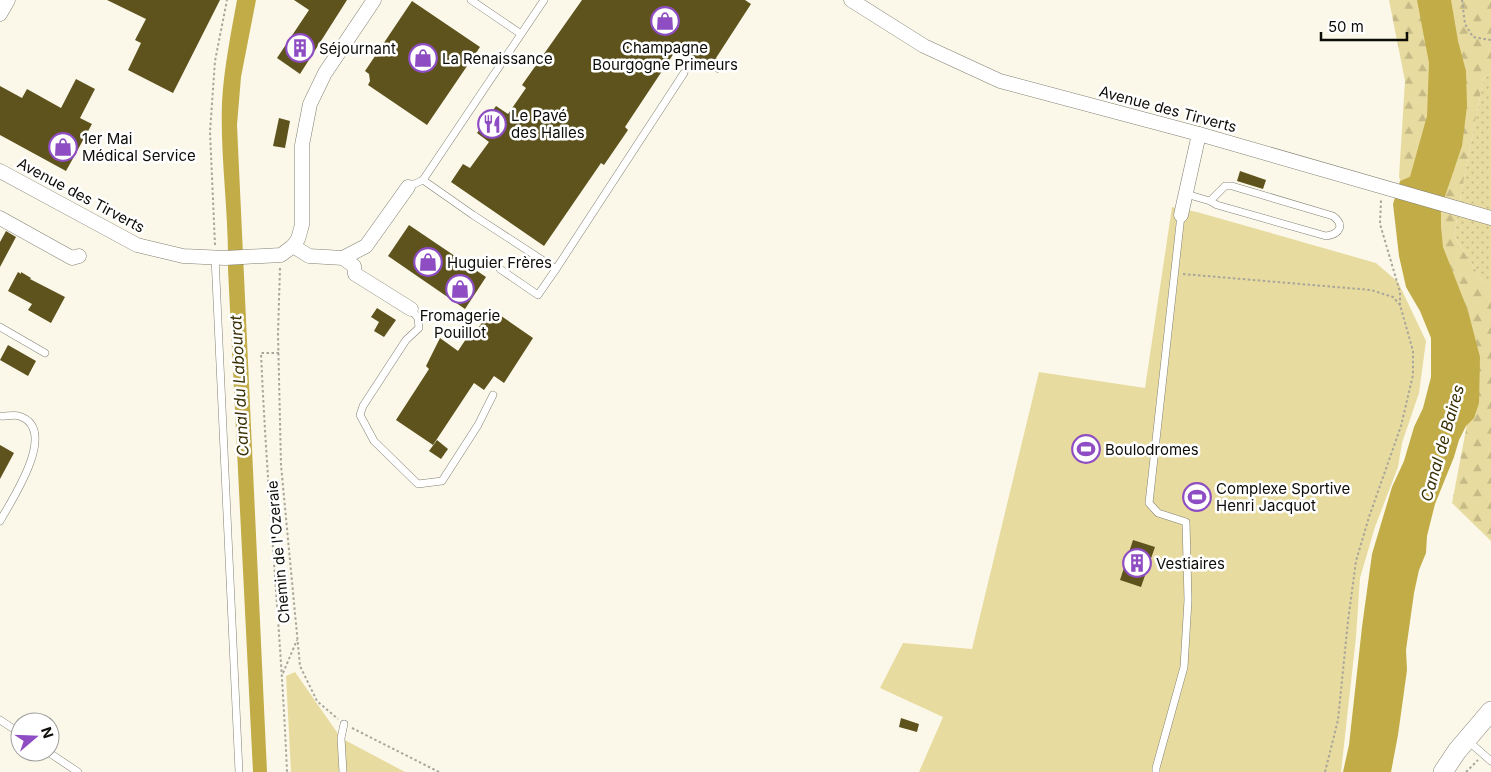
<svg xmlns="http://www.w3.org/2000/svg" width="1491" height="772" viewBox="0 0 1491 772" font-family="Inter,sans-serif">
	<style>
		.grass { fill: url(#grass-dots) }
		.forest { fill: url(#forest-firs) }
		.garden { fill: #e8db9f }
		.water { fill: #c2ac47 }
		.building { fill: #5e531d }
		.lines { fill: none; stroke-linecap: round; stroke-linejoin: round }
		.lane-casing { stroke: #828073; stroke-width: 8 }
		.street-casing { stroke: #828073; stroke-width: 15 }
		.secondary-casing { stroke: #828073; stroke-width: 20 }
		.path { stroke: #a8a69b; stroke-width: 2; stroke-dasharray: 2.5 2.5; stroke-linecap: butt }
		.lane { stroke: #fff; stroke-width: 7 }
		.street { stroke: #fff; stroke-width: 14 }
		.secondary { stroke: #fff; stroke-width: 19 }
		.labels { text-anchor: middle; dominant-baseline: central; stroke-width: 5; stroke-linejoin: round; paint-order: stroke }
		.poi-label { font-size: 15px; fill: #0d0c07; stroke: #fff; text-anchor: start }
		.street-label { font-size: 15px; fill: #0d0c07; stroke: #fff }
		.water-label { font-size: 16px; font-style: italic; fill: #382f02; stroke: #fff }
	</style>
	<defs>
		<pattern id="grass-dots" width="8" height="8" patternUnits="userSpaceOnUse" patternTransform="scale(1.25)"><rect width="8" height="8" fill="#e8db9f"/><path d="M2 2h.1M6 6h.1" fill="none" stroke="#c6bb87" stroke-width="1.8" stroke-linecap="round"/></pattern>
		<pattern id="forest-firs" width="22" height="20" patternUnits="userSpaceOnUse" patternTransform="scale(1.25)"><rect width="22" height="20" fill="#e8db9f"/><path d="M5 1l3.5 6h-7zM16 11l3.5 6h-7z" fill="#c6bb87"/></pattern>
	</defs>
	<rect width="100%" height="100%" fill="#fbf8ea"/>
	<path class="grass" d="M1491 74V287L1480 277 1454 236 1462 188 1484 77Z"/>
	<path class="forest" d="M1389 0H1491V74L1484 77 1462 188 1454 236 1480 277 1491 287V541L1452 503 1477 372 1399 177 1405 81Z"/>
	<g class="garden">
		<path d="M1172 207 1197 212 1376 263 1398 282 1426 341 1419 393 1402 443 1398 467 1375 527 1360 578 1356 637 1341 772H919L943 717 880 688 903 643 972 649 1039 372 1145 388Z"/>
		<path d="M295 672 341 738 405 772H291L286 676Z"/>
	</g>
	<g class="water">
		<path d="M237 0H256L241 77 237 125 267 772H253L228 269C229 213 220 157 222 102 224 68 231 33 237 0Z"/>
		<path d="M1417 0H1451L1458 41 1466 71 1467 106 1462 146 1441 208V227L1443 247 1468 311 1480 357 1479 403 1474 418 1466 426 1459 440 1454 457 1435 504 1427 536 1426 553 1419 570 1414 593 1406 650 1407 670 1398 735 1391 772H1343L1349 745 1362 627 1372 554 1392 487 1404 461 1414 427 1423 408 1431 377V338L1420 311 1406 287 1399 256 1393 204 1400 181 1410 177 1427 116 1429 63Z"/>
	</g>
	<g class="building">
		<path d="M107 0H220L173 93 128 70 141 43 135 40 146 19Z"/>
		<path d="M294 0H347L300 74 277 58 309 10Z"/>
		<path d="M582 0H745L751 4 716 58 724 64 718 73 678 47 625 127 628 130 604 165 601 163 544 246 451 182 463 164 470 168 489 142 477 133 496 106 508 114 526 88 522 85Z"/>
		<path d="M412 1 480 47 427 125 368 85 370 81 369 74 365 71Z"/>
		<path d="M76 79 95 89 80 118 92 124 66 171 0 135V86L22 98 27 89 61 108Z"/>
		<path d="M279 118 290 121 285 148 273 146Z"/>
		<path d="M1240 171 1266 180 1263 189 1237 181Z"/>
		<path d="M409 225 486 277 465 309 388 256Z"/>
		<path d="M6 231 16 237 0 267V242Z"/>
		<path d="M18 272 21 274V272L31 278 30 279 65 297 51 323 28 310 32 304 8 291Z"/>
		<path d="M377 308 396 320 384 337 374 331 379 322 371 317Z"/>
		<path d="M491 309 533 338 504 383 494 376 484 390 474 383 433 445 396 420 429 369 426 366 440 338 458 351 468 336 471 339Z"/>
		<path d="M8 345 36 361 28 376 0 360Z"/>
		<path d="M437 440 448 449 441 459 429 451Z"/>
		<path d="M0 445 14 453 0 479Z"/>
		<path d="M1133 540 1155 547 1141 587 1120 580Z"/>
		<path d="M901 718 919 724 917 732 899 727Z"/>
	</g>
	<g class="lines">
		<defs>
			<g id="lane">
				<path d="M471 0 521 34"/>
				<path d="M423 180 473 215 556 269 684 73"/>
				<path d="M408 187 423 180 544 0"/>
				<path d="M1186 194 1210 201 1217 205 1326 236C1340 234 1345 225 1333 216L1232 186H1225L1210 201"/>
				<path d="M215 257 239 772"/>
				<path d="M500 269 538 295 556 269"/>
				<path d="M411 309 418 318 419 328 406 340 363 406 360 415 374 441 418 484 442 481 478 425 493 395"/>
				<path d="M0 327 45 353"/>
				<path d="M0 416C6 417 13 414 19 416 60 429 11 501 0 521"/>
				<path d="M0 720 20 733"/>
				<path d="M1467 740 1491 761"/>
				<path d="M48 752 78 772"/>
				<path d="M343 772 341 738 344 724"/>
				<path d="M1156 772V768L1184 667 1188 600 1186 522 1158 513 1149 503 1181 215"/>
			</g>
			<g id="street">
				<path d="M851 0 924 46 1000 81 1199 134 1491 218"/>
				<path d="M0 14 8 0"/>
				<path d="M0 171 137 245 183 256 225 258 281 255 293 246 298 239 302 225V145L310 104 325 73 374 0"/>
				<path d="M1181 215 1199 134"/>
				<path d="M0 218 72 258 79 256"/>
				<path d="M293 246 309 256 343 258 354 266 355 274 411 309"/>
				<path d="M343 258 366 246 408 187"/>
			</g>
			<path id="secondary" d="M1443 772 1457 751 1491 711"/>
		</defs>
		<use href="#lane" class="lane-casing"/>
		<use href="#street" class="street-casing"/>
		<use href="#secondary" class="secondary-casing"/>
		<g class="path">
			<path d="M1462 0 1465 24 1473 37 1491 40"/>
			<path d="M215 245 210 132 215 61 227 0"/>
			<path d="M280 268 278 334 281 465 300 666 317 701 338 719"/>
			<path d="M1183 274 1371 290 1393 297 1400 305"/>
			<path d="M279 353H261C267 493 281 632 287 772"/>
			<path d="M283 673 297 640"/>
			<path d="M352 728 439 772"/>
			<path d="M1325 772 1338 720 1348 621 1356 561 1369 517 1401 426 1413 375V351L1400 305V292L1380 224 1381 200"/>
			<path d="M1466 772 1478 760"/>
		</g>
		<use href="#lane" class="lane"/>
		<use href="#street" class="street"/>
		<use href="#secondary" class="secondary"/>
	</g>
	<defs>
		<symbol id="shop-ring" viewBox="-11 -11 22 22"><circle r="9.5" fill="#fff" stroke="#8e4dc2" stroke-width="1.5"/><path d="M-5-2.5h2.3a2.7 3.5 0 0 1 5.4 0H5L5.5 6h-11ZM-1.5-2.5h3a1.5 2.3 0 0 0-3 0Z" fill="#8e4dc2"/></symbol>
		<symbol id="building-ring" viewBox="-11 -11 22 22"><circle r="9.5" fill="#fff" stroke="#8e4dc2" stroke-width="1.5"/><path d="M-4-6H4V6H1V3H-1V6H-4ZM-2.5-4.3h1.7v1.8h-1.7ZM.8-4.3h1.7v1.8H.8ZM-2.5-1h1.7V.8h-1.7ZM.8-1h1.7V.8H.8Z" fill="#8e4dc2"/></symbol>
		<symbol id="restaurant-ring" viewBox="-11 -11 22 22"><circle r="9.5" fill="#fff" stroke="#8e4dc2" stroke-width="1.5"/><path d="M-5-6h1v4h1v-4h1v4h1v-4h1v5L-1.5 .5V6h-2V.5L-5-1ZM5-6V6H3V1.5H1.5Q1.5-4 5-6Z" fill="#8e4dc2"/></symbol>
		<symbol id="stadium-ring" viewBox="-11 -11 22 22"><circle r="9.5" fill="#fff" stroke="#8e4dc2" stroke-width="1.5"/><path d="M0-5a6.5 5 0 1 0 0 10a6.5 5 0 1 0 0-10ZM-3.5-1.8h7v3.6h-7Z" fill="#8e4dc2"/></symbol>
	</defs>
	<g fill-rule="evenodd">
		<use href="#shop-ring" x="649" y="5" width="32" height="32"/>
		<use href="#building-ring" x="284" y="32" width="32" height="32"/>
		<use href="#shop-ring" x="407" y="42" width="32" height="32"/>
		<use href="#restaurant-ring" x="476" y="108" width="32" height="32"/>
		<use href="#shop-ring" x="47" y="131" width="32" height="32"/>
		<use href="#shop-ring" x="412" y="246" width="32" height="32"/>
		<use href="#shop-ring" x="444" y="273" width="32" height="32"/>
		<use href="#stadium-ring" x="1070" y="433" width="32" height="32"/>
		<use href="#stadium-ring" x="1181" y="481" width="32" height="32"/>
		<use href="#building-ring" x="1121" y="547" width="32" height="32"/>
	</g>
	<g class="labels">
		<g class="poi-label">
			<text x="665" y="47" text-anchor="middle">Champagne<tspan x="665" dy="17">Bourgogne Primeurs</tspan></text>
			<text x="319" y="48">Séjournant</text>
			<text x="442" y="58">La Renaissance</text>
			<text x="511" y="115">Le Pavé<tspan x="511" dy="17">des Halles</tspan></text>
			<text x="82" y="138">1er Mai<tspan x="82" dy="17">Médical Service</tspan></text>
			<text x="447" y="262">Huguier Frères</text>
			<text x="460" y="315" text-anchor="middle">Fromagerie<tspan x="460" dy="17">Pouillot</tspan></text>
			<text x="1105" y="449">Boulodromes</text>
			<text x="1216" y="488">Complexe Sportive<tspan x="1216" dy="17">Henri Jacquot</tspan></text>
			<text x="1156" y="563">Vestiaires</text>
		</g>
		<g class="street-label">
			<text transform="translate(1168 109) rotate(15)">Avenue des Tirverts</text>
			<text transform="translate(81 195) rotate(28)">Avenue des Tirverts</text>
			<text transform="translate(278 552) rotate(-95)">Chemin de l'Ozeraie</text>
		</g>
		<g class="water-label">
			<text transform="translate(239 386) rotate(-93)">Canal du Labourat</text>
			<text transform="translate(1442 443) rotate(-74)">Canal de Baires</text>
		</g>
	</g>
	<g transform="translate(35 737) rotate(71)"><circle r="24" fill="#ffffff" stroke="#9e9e9c"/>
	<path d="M0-4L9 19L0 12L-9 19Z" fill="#8e4dc2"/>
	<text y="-8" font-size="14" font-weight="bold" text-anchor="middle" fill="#0d0c07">N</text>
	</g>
	<path d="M1321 32v8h86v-8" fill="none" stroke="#0d0c07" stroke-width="2.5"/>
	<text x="1328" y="32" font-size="15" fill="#0d0c07" stroke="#ffffff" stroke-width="4" paint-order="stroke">50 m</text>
</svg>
